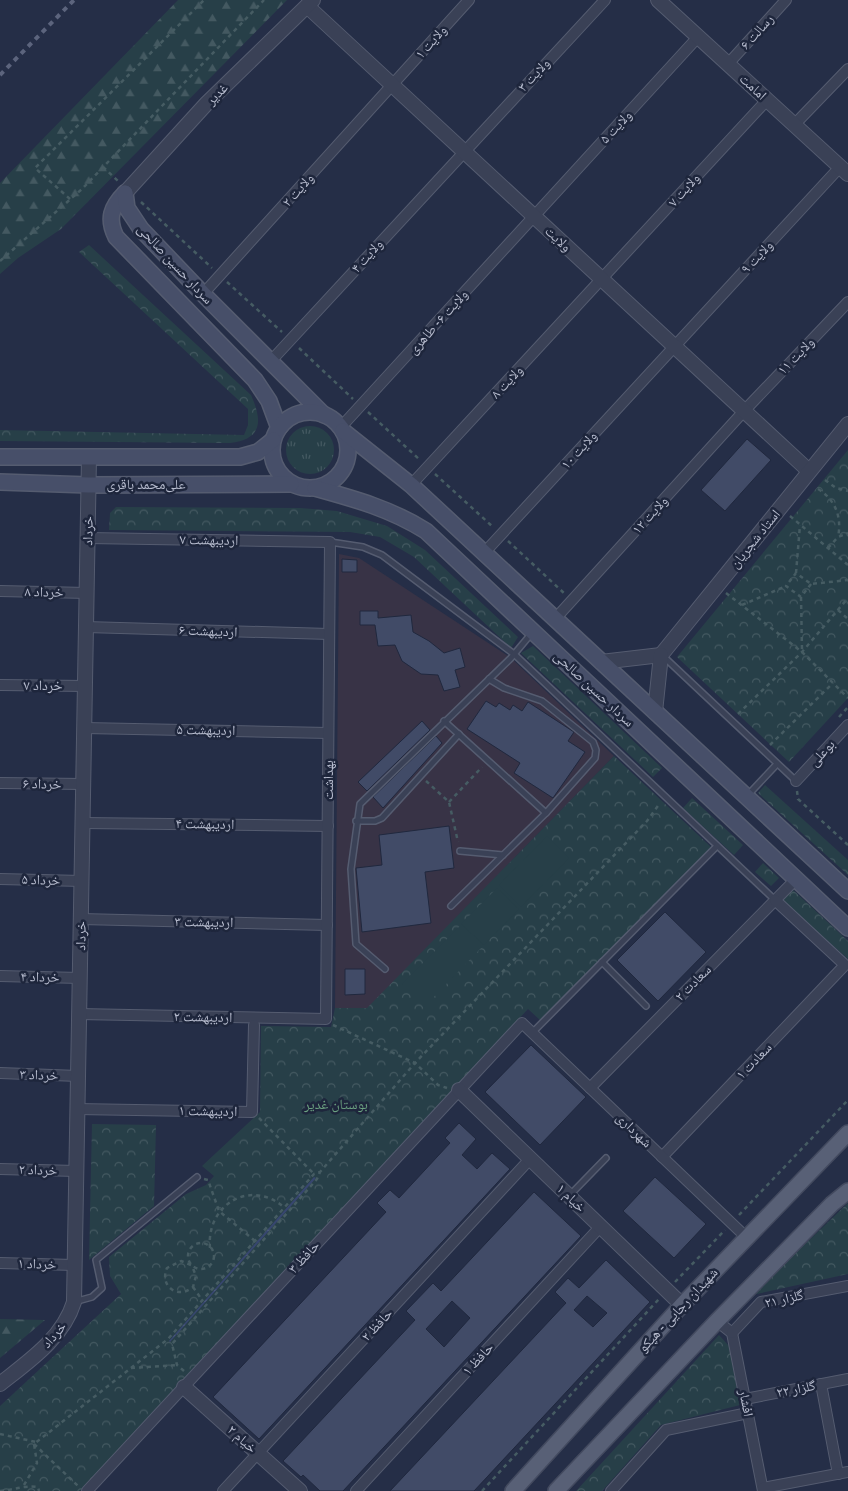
<svg xmlns="http://www.w3.org/2000/svg" width="848" height="1491" viewBox="0 0 848 1491" font-family="Signika,'Noto Naskh Arabic',sans-serif">
	<style>
		.medical { fill: #383346 }
		.grass { fill: url(#grass-tufts) }
		.forest { fill: url(#forest-firs) }
		.park { fill: url(#park-crowns) }
		.pitch { fill: #273f48 }
		.water { fill: url(#water-ripples) }
		.building { fill: #414b67; stroke: #20283e; fill-rule: evenodd }
		.lines { fill: none; stroke-linecap: round; stroke-linejoin: round }
		.service-casing { stroke: #555c70; stroke-width: 8 }
		.minor-casing { stroke: #555c70; stroke-width: 12 }
		.tertiary-casing { stroke: #555c70; stroke-width: 16 }
		.secondary-casing { stroke: #555c70; stroke-width: 18 }
		.primary-casing { stroke: #434a5f; stroke-width: 18 }
		.path { stroke: #465c63; stroke-width: 2.5; stroke-dasharray: 4 4; stroke-linecap: butt }
		.service { stroke: #3a4156; stroke-width: 5 }
		.minor { stroke: #3a4156; stroke-width: 10 }
		.tertiary { stroke: #3a4156; stroke-width: 14 }
		.secondary { stroke: #474f69; stroke-width: 15 }
		.primary { stroke: #586076; stroke-width: 15 }
		.rail { stroke: #5c647d; stroke-width: 4; stroke-dasharray: 5 5; stroke-linecap: butt }
		.labels { text-anchor: middle; dominant-baseline: central; stroke-width: 5; stroke-linejoin: round; paint-order: stroke }
		.street-label { font-size: 14px; fill: #b8bdcf; stroke: #1e263c }
		.park-label { font-size: 14px; fill: #6ca281; stroke: #1e263c }
	</style>
	<defs>
		<pattern id="grass-tufts" width="24" height="20" patternUnits="userSpaceOnUse" patternTransform="scale(1.25)"><rect width="24" height="20" fill="#273f48"/><path d="M3 7l-1-3M5 7V3M7 7l1-3M15 17l-1-3M17 17v-4M19 17l1-3" fill="none" stroke="#445961"/></pattern>
		<pattern id="forest-firs" width="22" height="20" patternUnits="userSpaceOnUse" patternTransform="scale(1.25)"><rect width="22" height="20" fill="#273f48"/><path d="M5 1l3.5 6h-7zM16 11l3.5 6h-7z" fill="#445961"/></pattern>
		<pattern id="park-crowns" width="20" height="18" patternUnits="userSpaceOnUse" patternTransform="scale(1.25)"><rect width="20" height="18" fill="#273f48"/><path d="M2 6a3 3 0 1 1 6 0M12 15a3 3 0 1 1 6 0" fill="none" stroke="#445961"/></pattern>
		<pattern id="water-ripples" width="26" height="14" patternUnits="userSpaceOnUse" patternTransform="scale(1.25)"><rect width="26" height="14" fill="#37466f"/><path d="M2 4q2-2 4 0t4 0M15 11q2-2 4 0t4 0" fill="none" stroke="#525f82"/></pattern>
	</defs>
	<rect width="100%" height="100%" fill="#252e47"/>
	<path class="medical" d="M339 554 359 558 511 658 614 756 367 1009 335 1008Z"/>
	<circle class="grass" cx="310" cy="450" r="24"/>
	<g class="forest">
		<path d="M178 0H287L61 229 18 258 0 274V183Z"/>
		<path d="M0 1319 45 1320 0 1358Z"/>
	</g>
	<g class="park">
		<path d="M89 245 251 395C263 422 262 439 230 443L0 441V430L244 435 248 425V409L79 252Z"/>
		<path d="M848 450V698L789 762 677 657Z"/>
		<path d="M116 507 300 508 337 511 387 526 425 550 518 637 511 648 414 557 380 537 350 532 109 530 110 513Z"/>
		<path d="M533 646 662 768 653 777 521 653Z"/>
		<path d="M614 756 711 847 540 1020 528 1009 80 1491H0V1406L121 1294 110 1276 109 1257 186 1194 206 1185 214 1176 202 1166 260 1112 261 1026 331 1027 335 1008H367Z"/>
		<path d="M765 785 848 860V875L758 793Z"/>
		<path d="M692 798 743 845 734 855 683 808Z"/>
		<path d="M763 863 779 878 771 886 755 872Z"/>
		<path d="M792 889 848 941V959L782 900Z"/>
		<path d="M92 1124 156 1125 154 1206 89 1260Z"/>
		<path d="M848 1203V1274L752 1295Z"/>
		<path d="M719 1335 729 1346 740 1405 661 1425 602 1491H576Z"/>
	</g>
	<g class="pitch">
		<path d="M547 836 569 858 521 907 499 885Z"/>
		<path d="M497 888 519 909 484 945 461 924Z"/>
		<path d="M460 926 482 947 424 1007 402 984Z"/>
	</g>
	<path class="water" d="M314 1177 316 1178 170 1342 169 1341Z"/>
	<g class="building">
		<path d="M747 439 771 460 725 511 701 490Z"/>
		<path d="M342 559 357 560V572H342Z"/>
		<path d="M360 611H378V618L411 615 413 632 429 641 444 653 460 648 465 667 455 670 460 687 444 691 438 675 421 674 402 661 395 645 378 646 375 625H360Z"/>
		<path d="M486 701 496 707 499 703 510 710 513 705 522 711 528 702 574 732 568 741 585 752 553 798 514 773 520 763 467 729Z"/>
		<path d="M422 721 430 730 367 791 358 782Z"/>
		<path d="M436 736 442 743 383 808 373 797Z"/>
		<path d="M449 826 454 868 425 872 431 923 362 932 356 868 382 865 379 835Z"/>
		<path d="M665 912 706 952 658 1001 617 960Z"/>
		<path d="M345 969H365V994L345 995Z"/>
		<path d="M531 1045 586 1097 540 1145 485 1092Z"/>
		<path d="M459 1123 476 1139 462 1155 477 1169 492 1153 510 1169 259 1439 213 1397 386 1212 377 1203 390 1190 399 1198 450 1143 445 1138Z"/>
		<path d="M655 1177 706 1224 674 1258 623 1211Z"/>
		<path d="M534 1192 581 1236 343 1491H320L303 1475 301 1477 283 1461 415 1320 406 1311 433 1283 441 1291ZM452 1301 470 1318 444 1347 426 1329Z"/>
		<path d="M606 1260 650 1302 474 1491H390L566 1303 555 1292 568 1278 579 1288ZM587 1296 607 1313 593 1327 574 1310Z"/>
	</g>
	<g class="lines">
		<defs>
			<g id="service">
				<path d="M330 542 363 547 382 555 514 654 775 900"/>
				<path d="M663 656 796 781"/>
				<path d="M444 721 546 813"/>
				<path d="M747 796 777 764"/>
				<path d="M356 821H375L382 818 459 734"/>
				<path d="M460 851 503 855"/>
				<path d="M451 906 546 813 595 758 596 750 593 742 542 701 504 688 489 679"/>
				<path d="M602 962 646 1006"/>
				<path d="M385 969 356 944 351 869 360 804 511 658 531 634"/>
				<path d="M532 1033 717 846"/>
				<path d="M569 1196 606 1158"/>
				<path d="M74 1302 92 1297 102 1288 96 1260 197 1177"/>
			</g>
			<g id="minor">
				<path d="M728 64 786 0"/>
				<path d="M794 125 848 69"/>
				<path d="M203 294 469 0"/>
				<path d="M270 362 605 0"/>
				<path d="M341 427 698 37"/>
				<path d="M411 485 767 100"/>
				<path d="M484 553 840 167"/>
				<path d="M0 591 87 593"/>
				<path d="M555 619 744 411 848 302"/>
				<path d="M86 627 329 634"/>
				<path d="M0 685 85 686"/>
				<path d="M85 728 328 733"/>
				<path d="M796 781 848 725"/>
				<path d="M0 783 84 784"/>
				<path d="M83 823 328 826"/>
				<path d="M0 879 82 881"/>
				<path d="M81 919 327 925"/>
				<path d="M0 976 80 978"/>
				<path d="M79 1014 326 1019 330 542 88 538"/>
				<path d="M0 1073 78 1076"/>
				<path d="M590 1088 796 879"/>
				<path d="M77 1109 252 1112 254 1025"/>
				<path d="M662 1157 845 965 775 900"/>
				<path d="M0 1169 76 1171"/>
				<path d="M0 1263 74 1265"/>
				<path d="M717 1321 732 1333 763 1491"/>
				<path d="M732 1333 761 1302 848 1286"/>
				<path d="M821 1384 838 1474"/>
				<path d="M745 1399 848 1379"/>
				<path d="M763 1488 848 1472"/>
				<path d="M87 1491 522 1023 746 1237"/>
				<path d="M223 1491 530 1159"/>
				<path d="M356 1491 601 1226"/>
				<path d="M611 1491 666 1430 748 1413"/>
			</g>
			<g id="tertiary">
				<path d="M658 0 848 174"/>
				<path d="M307 6 809 471"/>
				<path d="M125 193 207 103 313 0"/>
				<path d="M661 655 848 424"/>
				<path d="M601 662 661 655"/>
				<path d="M655 712 661 655"/>
				<path d="M459 1090 682 1305"/>
				<path d="M0 1384C29 1361 63 1338 74 1302L89 457"/>
				<path d="M184 1387 300 1491"/>
			</g>
			<g id="secondary">
				<path d="M125 193C111 207 107 219 116 237L255 380 269 401 279 428"/>
				<path d="M125 193 127 208 141 229 203 294 324 415"/>
				<circle cx="310" cy="450" r="38"/>
				<path d="M343 431 411 485 848 891"/>
				<path d="M0 457H240L258 452 273 440"/>
				<path d="M0 482 89 485 291 484"/>
				<path d="M315 488C355 499 391 509 426 531L848 928"/>
			</g>
			<g id="primary">
				<path d="M513 1491 682 1305 848 1133"/>
				<path d="M556 1491 717 1321 832 1204 848 1191"/>
			</g>
		</defs>
		<use href="#service" class="service-casing"/>
		<use href="#minor" class="minor-casing"/>
		<use href="#tertiary" class="tertiary-casing"/>
		<use href="#secondary" class="secondary-casing"/>
		<use href="#primary" class="primary-casing"/>
		<g class="path">
			<path d="M103 167 118 181"/>
			<path d="M70 199 35 168 204 0"/>
			<path d="M141 202 212 268"/>
			<path d="M0 261 82 189 264 0"/>
			<path d="M227 282 282 332"/>
			<path d="M299 348 353 399"/>
			<path d="M368 412 420 460"/>
			<path d="M435 474 493 527"/>
			<path d="M825 480 836 488 848 491"/>
			<path d="M818 489C836 500 842 518 838 537"/>
			<path d="M790 516 848 565"/>
			<path d="M508 541 565 594"/>
			<path d="M828 548 838 537 848 533"/>
			<path d="M796 573 800 525"/>
			<path d="M811 584 801 597 786 586 796 573 811 584 848 580"/>
			<path d="M726 593 802 652 848 698"/>
			<path d="M801 597 802 650"/>
			<path d="M742 605 786 586"/>
			<path d="M838 610 848 619"/>
			<path d="M738 714 802 652 848 598"/>
			<path d="M839 717 848 707"/>
			<path d="M770 745 833 683"/>
			<path d="M426 781 449 802 458 842"/>
			<path d="M797 791 798 799 848 845"/>
			<path d="M449 802 482 767"/>
			<path d="M333 1025 415 1063 438 1085 447 1088"/>
			<path d="M259 1118 314 1174"/>
			<path d="M204 1179 208 1180 219 1211 255 1241"/>
			<path d="M739 1215 848 1100"/>
			<circle cx="201" cy="1256" r="13"/>
			<path d="M210 1248C206 1204 251 1178 285 1208"/>
			<path d="M191 1265 181 1261 167 1268C159 1286 178 1300 193 1287L196 1276 192 1266"/>
			<path d="M675 1282 725 1230"/>
			<path d="M193 1287 202 1300"/>
			<path d="M131 1368 177 1365"/>
			<path d="M184 1371 177 1365 172 1344 317 1179 320 1172"/>
			<path d="M0 1434 36 1442"/>
			<path d="M34 1444 78 1486"/>
			<path d="M24 1485 37 1463 34 1444 168 1339 314 1174 320 1172 415 1063 647 821 660 803"/>
			<path d="M0 1491C14 1490 24 1485 38 1487L39 1491"/>
			<path d="M482 1491 659 1299"/>
		</g>
		<use href="#service" class="service"/>
		<use href="#minor" class="minor"/>
		<use href="#tertiary" class="tertiary"/>
		<use href="#secondary" class="secondary"/>
		<use href="#primary" class="primary"/>
		<path class="rail" d="M0 75 74 0"/>
	</g>
	<g class="labels">
		<g class="street-label">
			<text transform="translate(757 32) rotate(-48)">رسالت ۶</text>
			<text transform="translate(431 42) rotate(-48)">ولایت ۱</text>
			<text transform="translate(534 75) rotate(-47)">ولایت ۳</text>
			<text transform="translate(753 87) rotate(43)">امامت</text>
			<text transform="translate(217 94) rotate(-45)">غدیر</text>
			<text transform="translate(616 127) rotate(-47)">ولایت ۵</text>
			<text transform="translate(298 190) rotate(-48)">ولایت ۲</text>
			<text transform="translate(684 190) rotate(-48)">ولایت ۷</text>
			<text transform="translate(558 239) rotate(43)">ولایت</text>
			<text transform="translate(367 256) rotate(-48)">ولایت ۴</text>
			<text transform="translate(757 257) rotate(-47)">ولایت ۹</text>
			<text transform="translate(175 264) rotate(47)">سردار حسین صالحی</text>
			<text transform="translate(438 322) rotate(-48)">ولایت ۶- طاهری</text>
			<text transform="translate(796 356) rotate(-46)">ولایت ۱۱</text>
			<text transform="translate(507 382) rotate(-47)">ولایت ۸</text>
			<text transform="translate(579 450) rotate(-48)">ولایت ۱۰</text>
			<text x="146" y="484">علی‌محمد باقری</text>
			<text transform="translate(650 515) rotate(-48)">ولایت ۱۲</text>
			<text transform="translate(88 531) rotate(-89)">خرداد</text>
			<text transform="translate(755 539) rotate(-51)">استاد شجریان</text>
			<text transform="translate(209 540) rotate(1)">اردیبهشت ۷</text>
			<text transform="translate(44 592) rotate(1)">خرداد ۸</text>
			<text transform="translate(208 631) rotate(2)">اردیبهشت ۶</text>
			<text x="43" y="685">خرداد ۷</text>
			<text transform="translate(594 689) rotate(43)">سردار حسین صالحی</text>
			<text transform="translate(206 730) rotate(1)">اردیبهشت ۵</text>
			<text transform="translate(822 753) rotate(-47)">بوعلی</text>
			<text transform="translate(328 780) rotate(-90)">بهداشت</text>
			<text transform="translate(42 784) rotate(1)">خرداد ۶</text>
			<text transform="translate(205 824) rotate(1)">اردیبهشت ۴</text>
			<text transform="translate(41 880) rotate(2)">خرداد ۵</text>
			<text transform="translate(204 922) rotate(1)">اردیبهشت ۳</text>
			<text transform="translate(81 936) rotate(-89)">خرداد</text>
			<text transform="translate(40 977) rotate(1)">خرداد ۴</text>
			<text transform="translate(693 983) rotate(-45)">سعادت ۲</text>
			<text transform="translate(203 1017) rotate(1)">اردیبهشت ۲</text>
			<text transform="translate(754 1061) rotate(-46)">سعادت ۱</text>
			<text transform="translate(39 1075) rotate(2)">خرداد ۳</text>
			<text transform="translate(208 1111) rotate(1)">اردیبهشت ۱</text>
			<text transform="translate(634 1130) rotate(44)">شهرداری</text>
			<text transform="translate(38 1170) rotate(2)">خرداد ۲</text>
			<text transform="translate(571 1198) rotate(44)">خیام ۱</text>
			<text transform="translate(304 1257) rotate(-47)">حافظ ۳</text>
			<text transform="translate(37 1264) rotate(2)">خرداد ۱</text>
			<text transform="translate(784 1299) rotate(-13)">گلزار ۲۱</text>
			<text transform="translate(678 1310) rotate(-47)">شهیدان رجایی - هپکو</text>
			<text transform="translate(377 1325) rotate(-47)">حافظ ۲</text>
			<text transform="translate(54 1335) rotate(-49)">خرداد</text>
			<text transform="translate(478 1359) rotate(-47)">حافظ ۱</text>
			<text transform="translate(796 1389) rotate(-11)">گلزار ۲۲</text>
			<text transform="translate(746 1403) rotate(79)">افشار</text>
			<text transform="translate(242 1439) rotate(42)">خیام ۲</text>
		</g>
		<g class="park-label">
			<text x="336" y="1104">بوستان غدیر</text>
		</g>
	</g>
</svg>
